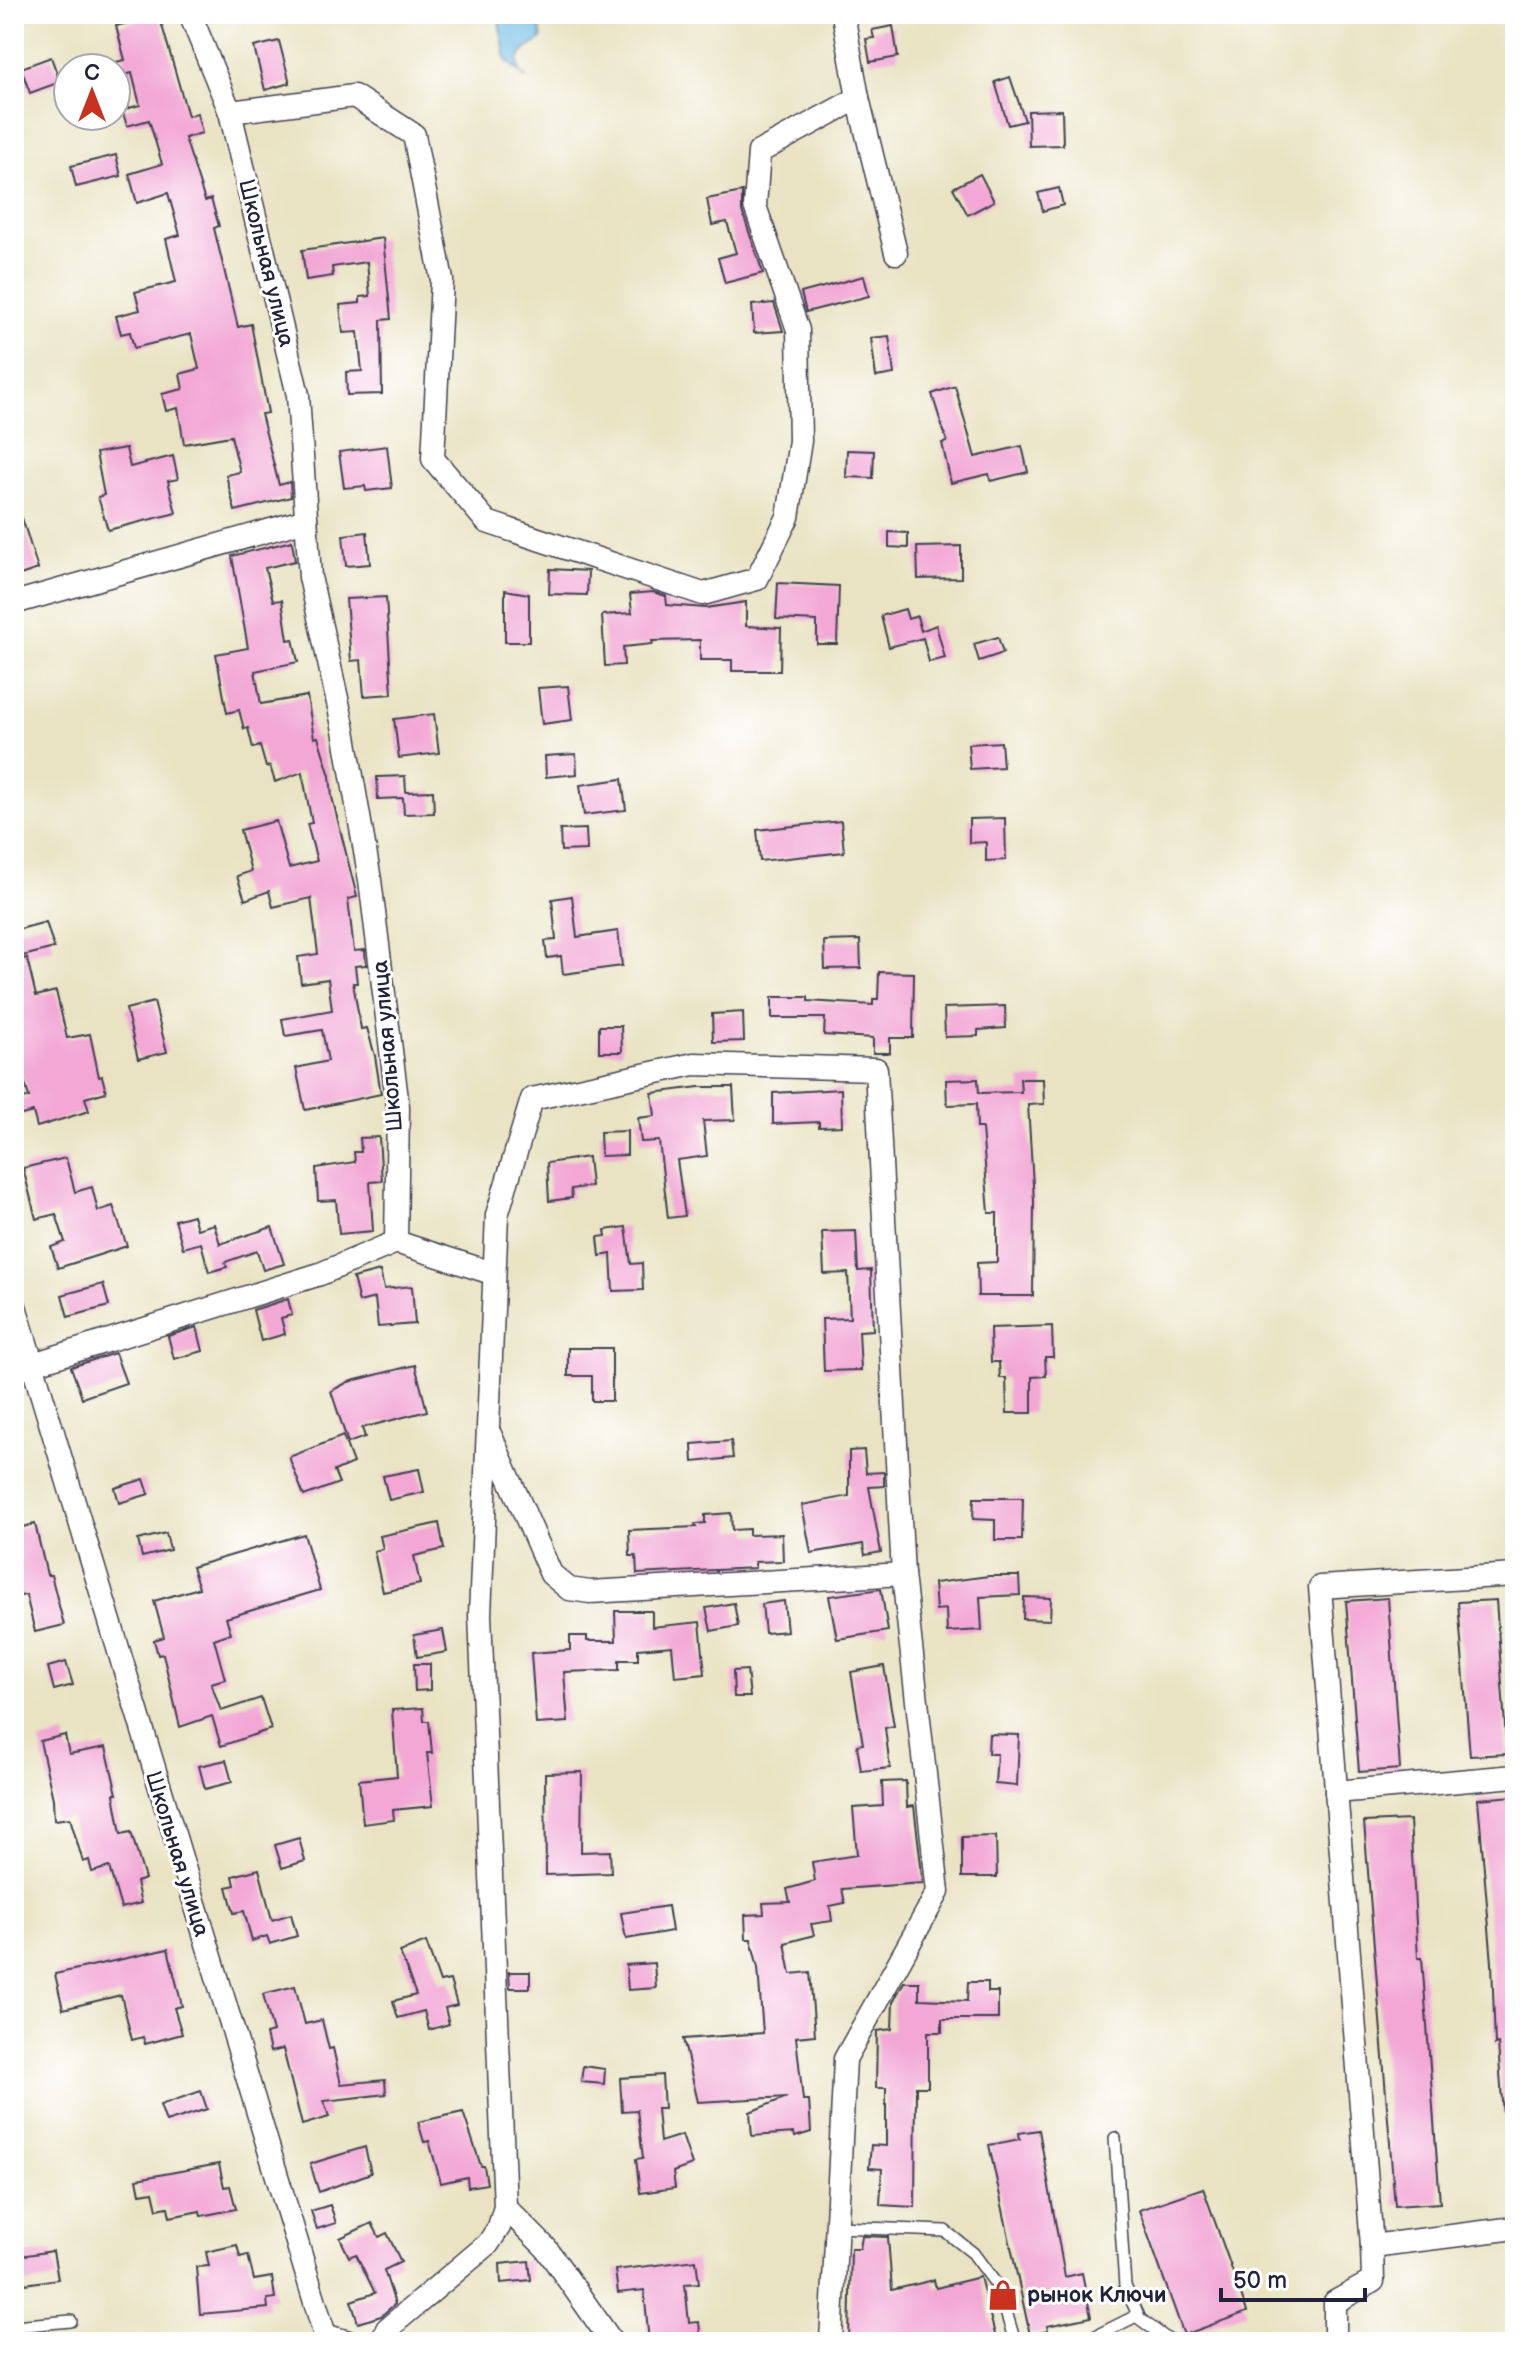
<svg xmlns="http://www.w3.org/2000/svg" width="1529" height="2356" viewBox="0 0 1529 2356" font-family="'Balsamiq Sans',sans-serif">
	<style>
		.water { fill: #67b9e2; stroke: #446e8e; stroke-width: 2 }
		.building { fill: #f2a7d5 }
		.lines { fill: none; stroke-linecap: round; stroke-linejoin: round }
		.lane-casing { stroke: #403f4f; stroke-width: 14 }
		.street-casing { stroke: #403f4f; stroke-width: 25 }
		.lane { stroke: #fff; stroke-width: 11 }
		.street { stroke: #fff; stroke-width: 22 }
		.labels { text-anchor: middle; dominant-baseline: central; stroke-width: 6; stroke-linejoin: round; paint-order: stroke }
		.street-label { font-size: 22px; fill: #22223b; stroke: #fff }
		.poi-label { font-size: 22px; font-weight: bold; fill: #22223b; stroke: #fff; text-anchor: start }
	</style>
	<rect width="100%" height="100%" fill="#fff"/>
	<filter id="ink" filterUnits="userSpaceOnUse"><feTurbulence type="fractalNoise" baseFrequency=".0125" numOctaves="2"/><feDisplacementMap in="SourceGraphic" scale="16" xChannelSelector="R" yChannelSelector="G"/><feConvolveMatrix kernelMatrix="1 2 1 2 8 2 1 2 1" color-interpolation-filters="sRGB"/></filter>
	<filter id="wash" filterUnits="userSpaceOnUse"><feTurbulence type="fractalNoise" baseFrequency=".006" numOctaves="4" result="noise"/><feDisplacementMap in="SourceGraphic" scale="32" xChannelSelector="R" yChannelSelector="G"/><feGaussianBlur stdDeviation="1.8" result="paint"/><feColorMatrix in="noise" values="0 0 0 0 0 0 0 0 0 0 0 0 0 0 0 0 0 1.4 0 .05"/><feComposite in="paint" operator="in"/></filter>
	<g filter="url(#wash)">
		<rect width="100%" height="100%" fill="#e9e3c3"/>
		<path class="water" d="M505 14H538L542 39 526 49 518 60 520 72 527 79 506 60 499 21Z"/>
		<g id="blocks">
			<g class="building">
				<path d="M159 15 188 116 197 113 202 133 185 138 205 201 211 199 219 226 214 228 238 327 251 324 268 413 261 414 279 485 290 482 291 497 235 511 226 475 240 472 231 436 184 444 178 408 166 411 162 394 183 389 180 374 199 369 191 334 134 348 130 332 121 334 116 316 140 310 135 292 176 282 166 239 180 235 168 193 137 203 129 174 162 164 149 120 127 126 122 110 140 105 132 73 120 76 116 62 125 60 116 26Z"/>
				<path d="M893 26 898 57 870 62 866 39 874 38 872 30Z"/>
				<path d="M279 41 290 83 265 90 254 47Z"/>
				<path d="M51 57 60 82 30 93 21 68Z"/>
				<path d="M1010 77 1025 121 1008 125 995 82Z"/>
				<path d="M1062 110 1063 145 1029 146 1028 111Z"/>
				<path d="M116 155 121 176 76 187 71 166Z"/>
				<path d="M980 174 994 201 968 215 953 188Z"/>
				<path d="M1059 188 1063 205 1043 211 1038 193Z"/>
				<path d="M742 192V211L763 273 725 283 718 258 736 253 727 222 712 225 707 199Z"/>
				<path d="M383 238 391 319 381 320 382 394 347 395 346 372 362 371 358 332 343 333 340 305 360 303V297L370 296 367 262 332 267 333 276 306 280 302 250Z"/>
				<path d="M864 276 869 296 806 312 801 293Z"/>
				<path d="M774 303 783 331 754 333 752 305Z"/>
				<path d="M889 336 894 374 876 377 871 338Z"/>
				<path d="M955 386 975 457 1022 446 1028 472 991 481 989 474 951 483 942 443 947 442 932 394Z"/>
				<path d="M387 446 392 488 366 491 365 486 344 488 339 452Z"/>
				<path d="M126 448 130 467 173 456 178 479 168 481 176 513 108 530 98 497 104 495 96 453Z"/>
				<path d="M847 450 874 451 873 478 846 477Z"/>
				<path d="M17 502 38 569 14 577V503Z"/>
				<path d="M367 532 370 564 346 566 343 535Z"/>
				<path d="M889 532 908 533V548L889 547Z"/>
				<path d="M292 541 295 561 265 568 273 601 282 600 288 640 293 639 298 662 255 671 261 704 307 696 314 738 318 737 330 776 332 797 357 897 348 899 354 951 365 950 366 965 355 966 357 983H353L361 1029 367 1028 375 1056 381 1094 305 1110 296 1068 328 1061 322 1030 285 1036 282 1019 332 1010 328 979 301 983 298 957 318 954 311 898 273 907 269 891 245 900 237 876 251 871 240 830 276 821 289 868 317 861 307 824 312 823 302 772 275 782 270 766 266 767 260 746 253 748 248 728 244 729 239 710 227 713 216 654 248 648 232 556Z"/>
				<path d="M961 546V578L918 579 917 547Z"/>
				<path d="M550 569 588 571 587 595 549 594Z"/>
				<path d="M778 583 839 586 837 644H817V621L776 619Z"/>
				<path d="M505 590 529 594V642H505Z"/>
				<path d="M653 592 666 596 667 605 706 608 746 602V626L781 628 780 671H732V660H700V640L652 641 653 644 623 647 624 665 605 666 602 615 632 613 630 594Z"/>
				<path d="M386 597 392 694 364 696 361 660 351 661 346 599Z"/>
				<path d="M905 609 908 619 917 616 921 631 936 625 945 658 929 662 923 638 889 647 881 616Z"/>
				<path d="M998 637 1003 653 979 661 974 644Z"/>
				<path d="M568 686 572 720 542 724 538 688Z"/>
				<path d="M434 714 439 753 399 758 394 719Z"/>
				<path d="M1001 742 1003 767 970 769 968 744Z"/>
				<path d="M576 754 577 774 546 777 545 756Z"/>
				<path d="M405 776 406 792 433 791 434 813 404 814 403 798 378 799 377 777Z"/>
				<path d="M622 779 626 810 584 815 580 785Z"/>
				<path d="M1005 818 1006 860 986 861V842L969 843V819Z"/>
				<path d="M841 821 844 852 760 861 757 830Z"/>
				<path d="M586 829 587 850 561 851 560 830Z"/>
				<path d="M572 896 577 937 618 931 622 966 563 974 561 956 547 958 545 941 556 940 552 899Z"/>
				<path d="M46 922 54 948 23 956 16 930Z"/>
				<path d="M860 940 861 968 825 969 824 941Z"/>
				<path d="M27 958 36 996 56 991 67 1038 90 1034 99 1077 102 1076 106 1092 85 1098 89 1111 37 1127 33 1112 14 1117V1102L29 1097 18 1061 14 1062V961Z"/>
				<path d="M879 972 914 973 913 1038H890V1053H873V1038L824 1035 825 1018H772V997H808V1001L873 1005V999H878Z"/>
				<path d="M154 1002 167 1052 138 1059 126 1009Z"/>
				<path d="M1005 1006 1006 1028 978 1030V1036L945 1037 944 1008Z"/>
				<path d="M743 1012 744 1041 713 1042 712 1014Z"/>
				<path d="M599 1026H621L622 1052H599Z"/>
				<path d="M978 1079 979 1093 1021 1092 1020 1079H1043L1044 1104 1028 1105 1034 1201 1033 1296H978L977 1263 997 1262V1213H989L982 1128H977L976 1104 947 1105 946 1080Z"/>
				<path d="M699 1087H733L735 1120 703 1121 707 1156 677 1160 685 1216 668 1218 659 1141 641 1142 638 1118 655 1116 652 1093Z"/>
				<path d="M841 1089 842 1126 819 1127V1122L773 1124V1093Z"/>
				<path d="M627 1131V1155L601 1156 600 1132Z"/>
				<path d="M379 1137 382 1181 370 1182 373 1231 339 1234 336 1200 318 1201 316 1168 355 1162 354 1152H361L360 1138Z"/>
				<path d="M588 1157 591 1186 571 1189 572 1198 549 1201 547 1163Z"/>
				<path d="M66 1158 75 1192 92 1187 98 1211 113 1206 127 1246 58 1268 51 1247 65 1242 56 1214 36 1219 23 1168Z"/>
				<path d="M193 1215 197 1229 214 1224 220 1244 272 1227 284 1264 263 1270 257 1251 225 1262 227 1267 209 1272 201 1243 183 1248 175 1220Z"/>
				<path d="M626 1227 631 1264 642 1263 643 1290 613 1291 611 1254 600 1256 598 1237 606 1236 605 1230Z"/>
				<path d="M856 1231 858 1271 871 1270 873 1330 859 1331 861 1370 824 1371 822 1319 850 1318 848 1273 824 1274 822 1232Z"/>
				<path d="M380 1271 384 1289 412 1286 415 1324 378 1327 375 1298 359 1302 353 1278Z"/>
				<path d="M103 1284 109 1306 68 1317 62 1295Z"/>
				<path d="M288 1299 292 1315 281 1318 285 1334 261 1341 253 1310Z"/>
				<path d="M1052 1326 1053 1357H1045L1046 1376 1032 1377V1413H1007L1006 1378H1000L999 1362H991L990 1328Z"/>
				<path d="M197 1327 203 1351 174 1359 168 1336Z"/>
				<path d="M568 1348H612V1401H592V1376H568Z"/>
				<path d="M115 1353 126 1383 82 1398 71 1367Z"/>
				<path d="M415 1365 427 1411 362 1428 365 1437 348 1443 331 1391 348 1382Z"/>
				<path d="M343 1436 353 1463 334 1471 339 1483 304 1496 289 1457Z"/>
				<path d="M731 1441 733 1458 693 1462 692 1444Z"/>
				<path d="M864 1450 866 1473 884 1472V1486L869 1487 881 1552 865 1555 863 1544 811 1553 802 1505 849 1496V1451Z"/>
				<path d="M419 1469 424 1492 389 1500 383 1476Z"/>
				<path d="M144 1479 149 1494 119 1503 115 1488Z"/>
				<path d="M974 1498H1023L1022 1540H995V1520L973 1519Z"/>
				<path d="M731 1513 732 1530 749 1529V1535L782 1534 783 1561 755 1562V1568L637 1574 636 1556H630L629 1530 696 1527 695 1524 705 1523V1515Z"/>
				<path d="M439 1523 444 1549 414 1556 420 1584 383 1592 374 1551 383 1549 380 1536Z"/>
				<path d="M35 1524 47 1575H51L64 1625 35 1632 26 1595 14 1597V1529Z"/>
				<path d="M166 1533 170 1550 142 1557 138 1540Z"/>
				<path d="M304 1534 320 1590 226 1618 231 1633 214 1639 225 1679 211 1683 221 1711 261 1698 271 1729 221 1746 212 1716 180 1727 163 1654 158 1655 154 1640 164 1637 154 1601 199 1588 192 1567Z"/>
				<path d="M989 1576H1019L1020 1595 980 1597 982 1630 947 1632 946 1609 936 1610 934 1583Z"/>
				<path d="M881 1589 888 1631 837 1639 829 1596Z"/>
				<path d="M1024 1597 1051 1598 1050 1620 1023 1619Z"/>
				<path d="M1388 1598 1400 1769 1359 1772 1346 1601Z"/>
				<path d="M1496 1600 1507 1754 1470 1756 1458 1602Z"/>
				<path d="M784 1601 787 1631 765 1633 762 1604Z"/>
				<path d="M734 1603 738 1626 711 1631 706 1608Z"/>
				<path d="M615 1611H652V1627L700 1622 705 1674 675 1677 672 1646 638 1649V1660H619V1670L564 1672 568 1722 536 1724 531 1653 570 1650V1636H587V1641H616Z"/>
				<path d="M443 1630 447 1652 417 1657 414 1635Z"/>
				<path d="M66 1662 73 1685 54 1690 48 1667Z"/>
				<path d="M414 1664H430V1690L415 1691Z"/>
				<path d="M884 1666 894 1726 885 1728 890 1768 861 1771 857 1745 863 1744 851 1672Z"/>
				<path d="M747 1670 750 1697H734L733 1671Z"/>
				<path d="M423 1708 424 1721H429L432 1753H427L433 1806 393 1810 394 1820 363 1824 359 1780 397 1776 392 1710Z"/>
				<path d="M989 1734 1019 1735 1017 1786 995 1784 997 1754H988Z"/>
				<path d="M65 1735 69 1754 106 1747 117 1794H114L121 1834 131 1832 145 1879 136 1882 141 1903 121 1908 109 1867 92 1872 89 1860 83 1862 70 1818 54 1820 53 1799 40 1741Z"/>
				<path d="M226 1760 232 1782 205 1789 199 1766Z"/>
				<path d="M582 1772 581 1852 610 1851 611 1873 546 1875 545 1773Z"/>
				<path d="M906 1781 907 1807 914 1806 923 1883 842 1889 845 1903 830 1906 832 1921 811 1924 814 1935 785 1943 791 1974 810 1972 815 2035 796 2037 803 2100H809L811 2132 795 2137 794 2133 752 2136 750 2112 787 2097 698 2102 683 2039 763 2033 758 1968 751 1939H746L745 1915 764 1914 763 1903 790 1902 787 1889 815 1881 812 1862 857 1855 853 1808 883 1806 882 1782Z"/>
				<path d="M1514 1796 1515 2114 1503 2115 1498 2044 1495 2045 1492 1963 1478 1799Z"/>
				<path d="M1410 1820 1418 1958H1422L1440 2203 1395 2206 1364 1822Z"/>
				<path d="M996 1836 997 1877H962V1837Z"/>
				<path d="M299 1838 305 1861 282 1868 275 1845Z"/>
				<path d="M259 1869 272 1920 291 1914 297 1936 270 1944 267 1936 252 1941 244 1911 234 1913 227 1887 235 1885 233 1876Z"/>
				<path d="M668 1906 672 1931 626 1939 621 1913Z"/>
				<path d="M426 1942 440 1982 450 1980 457 2005 445 2008 449 2024 429 2030 424 2011 398 2018 393 2001 416 1995 400 1952Z"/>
				<path d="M168 1949 182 2006 174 2008 182 2034 145 2044 143 2037 132 2040 121 1995 63 2009 55 1974Z"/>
				<path d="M654 1963 656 1988 628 1990 626 1965Z"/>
				<path d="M509 1972H530V1988H510Z"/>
				<path d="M904 1982H919V1999L967 2001 968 1982H988V1992H998V2019H942V2032H928V2087H916L915 2207 880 2205 882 2169 869 2168 871 2145 886 2146V2088H876L877 2031 892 2029 893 2002Z"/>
				<path d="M295 1986 305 2024 322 2020 329 2049 333 2048 341 2084 385 2080 386 2094 324 2101 329 2117 302 2125 283 2049 270 2052 266 2034 273 2032 263 1994Z"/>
				<path d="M583 2066 605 2069 604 2084 581 2082Z"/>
				<path d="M662 2075 664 2109H657L660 2142 682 2135 692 2165 673 2172 675 2188 640 2193 636 2159 643 2158 637 2110 622 2111 620 2078Z"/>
				<path d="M201 2091 207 2109 166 2122 160 2105Z"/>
				<path d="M463 2112 481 2166H484L487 2184 468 2187 467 2177 441 2183 429 2141 424 2142 418 2122Z"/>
				<path d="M1039 2130 1065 2277 1082 2273 1091 2317 1047 2326 1048 2331 1030 2335 989 2145 1020 2139 1019 2133Z"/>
				<path d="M365 2147 371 2173 319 2192 310 2164Z"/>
				<path d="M219 2164 224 2187 230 2186 236 2209 201 2216 200 2211 170 2217 168 2207 157 2209 153 2192 140 2194 137 2179Z"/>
				<path d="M1203 2188 1247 2312 1184 2335 1139 2210Z"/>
				<path d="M330 2205 336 2223 317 2229 311 2211Z"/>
				<path d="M372 2223 379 2237 387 2233 401 2262 384 2270 395 2304 381 2316 358 2323 351 2301 375 2293 356 2254 349 2257 340 2238Z"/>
				<path d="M862 2236 888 2237 892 2290 934 2280 936 2288 980 2277 997 2342H849L851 2249H860Z"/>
				<path d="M237 2245 240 2257 248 2255 254 2280 272 2277 275 2298 267 2299 268 2308 200 2314 196 2267 209 2266 206 2252Z"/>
				<path d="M53 2251 58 2279 25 2284 20 2256Z"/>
				<path d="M696 2260 699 2283 685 2284 689 2323 699 2322 701 2342H649L644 2290 618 2293 615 2270Z"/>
				<path d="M529 2261 531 2280 501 2283 500 2264Z"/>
			</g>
		</g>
	</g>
	<g filter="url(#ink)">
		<use href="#blocks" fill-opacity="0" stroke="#403f4f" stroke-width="2"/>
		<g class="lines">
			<defs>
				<g id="lane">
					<path d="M1115 2138 1125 2286 1140 2319 1171 2342"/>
					<path d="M837 2227 945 2231 973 2253 999 2288 1015 2342"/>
					<path d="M14 2326 71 2321"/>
					<path d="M1084 2342 1138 2315"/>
				</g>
				<g id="street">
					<path d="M190 14 230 112 298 395 310 577 344 730 370 880 398 1107 396 1242"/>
					<path d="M858 98 896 253"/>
					<path d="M230 112 354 96 414 135 442 280 433 459 487 522 703 594 757 579 788 517 800 441 798 330 755 206 759 152 858 98 843 14"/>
					<path d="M14 603 306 520"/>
					<path d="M396 1242 492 1273"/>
					<path d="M14 1303 327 2342"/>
					<path d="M14 1370 320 1274 396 1242"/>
					<path d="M490 1434 551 1574 569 1589 590 1592 903 1574"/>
					<path d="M1336 1792 1515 1776"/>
					<path d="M505 2207 546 2248 612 2342"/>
					<path d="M1372 2246 1320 1587 1515 1575"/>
					<path d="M324 2335 349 2342"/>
					<path d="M381 2342 387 2329 488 2244 499 2227 505 2207 480 1615 497 1215 532 1099 694 1064 876 1069 903 1574 938 1892 845 2059 831 2342"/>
					<path d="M1335 2342V2302L1373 2281 1372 2246 1515 2228"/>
				</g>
			</defs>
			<use href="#lane" class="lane-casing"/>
			<use href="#street" class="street-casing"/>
			<use href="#lane" class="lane"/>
			<use href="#street" class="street"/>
		</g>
	</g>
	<defs>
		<symbol id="shop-bare" viewBox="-9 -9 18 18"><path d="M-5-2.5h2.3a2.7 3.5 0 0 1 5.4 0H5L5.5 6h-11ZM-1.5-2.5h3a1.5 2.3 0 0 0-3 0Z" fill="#c8321e" stroke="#fff" stroke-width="2.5" paint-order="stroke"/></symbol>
	</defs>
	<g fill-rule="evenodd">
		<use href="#shop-bare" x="981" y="2273" width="44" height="44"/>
	</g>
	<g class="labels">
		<g class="street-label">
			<text transform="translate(266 263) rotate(76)">Школьная улица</text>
			<text transform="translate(388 1046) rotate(-95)">Школьная улица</text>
			<text transform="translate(177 1854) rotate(73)">Школьная улица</text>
		</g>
		<g class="poi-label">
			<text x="1027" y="2295">рынок Ключи</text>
		</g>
	</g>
	<rect width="1529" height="2356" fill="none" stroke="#fff" stroke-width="48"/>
	<g transform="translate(92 92)"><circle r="38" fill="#ffffff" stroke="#a7a7b1" stroke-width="2"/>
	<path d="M0-6L14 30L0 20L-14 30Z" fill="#c8321e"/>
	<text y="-12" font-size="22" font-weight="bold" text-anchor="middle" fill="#22223b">С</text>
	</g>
	<path d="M1221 2288v12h144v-12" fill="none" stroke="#22223b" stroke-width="4"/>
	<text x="1233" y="2288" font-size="24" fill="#22223b" stroke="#ffffff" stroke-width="6" paint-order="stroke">50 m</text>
</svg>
